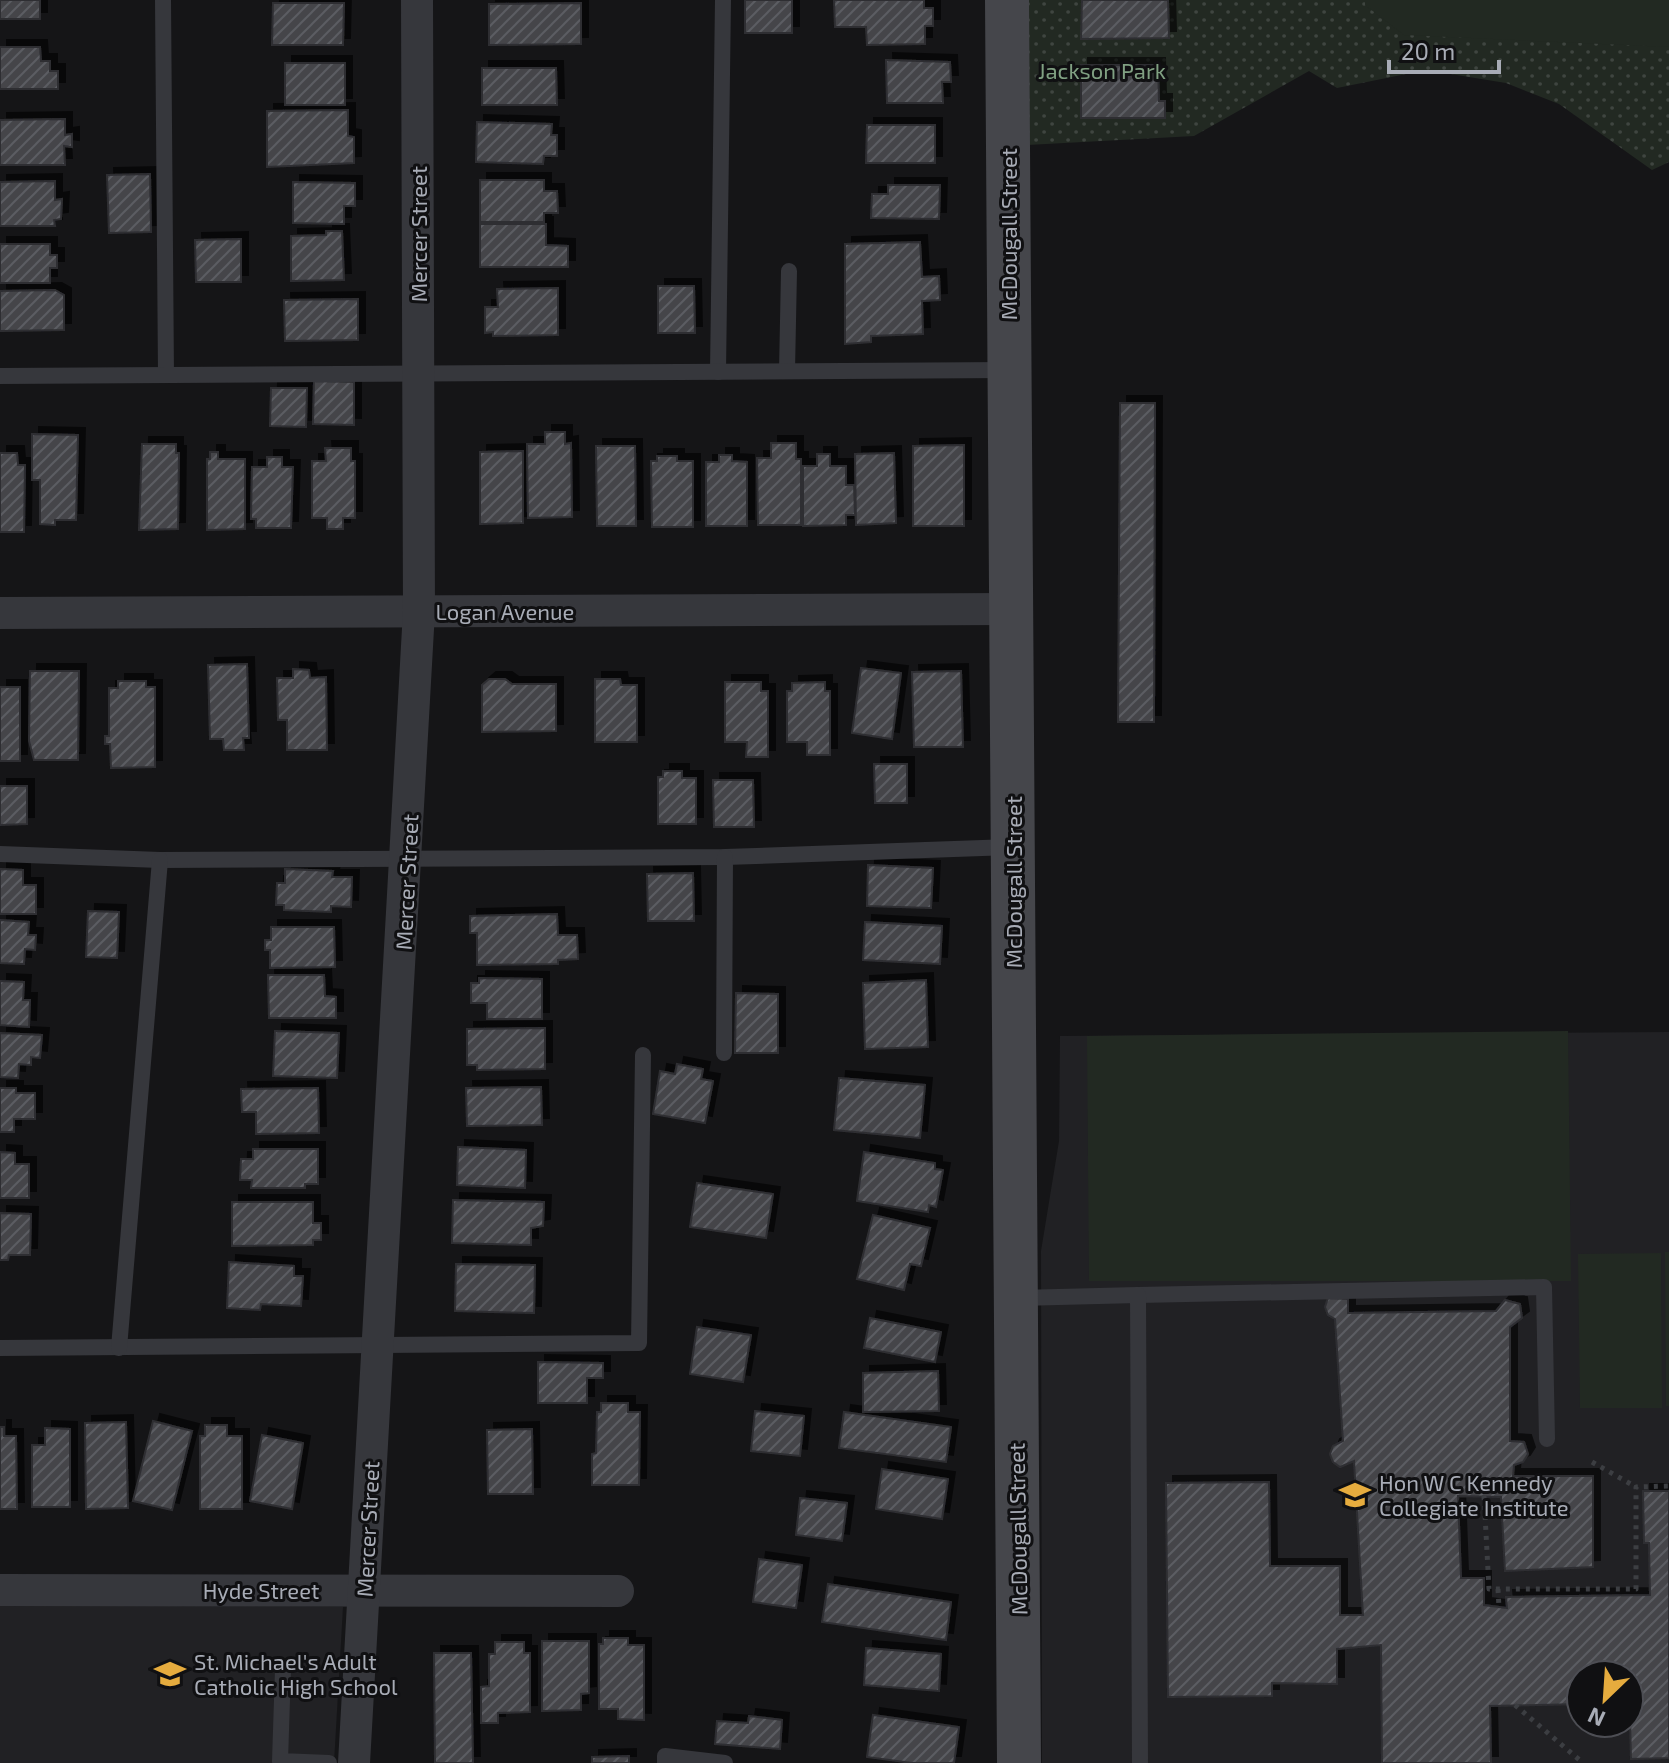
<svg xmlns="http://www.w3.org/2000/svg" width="1669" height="1763" viewBox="0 0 1669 1763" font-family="'Exo 2',sans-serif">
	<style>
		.built { fill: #212124; fill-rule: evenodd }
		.grass { fill: url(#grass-dots) }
		.pitch { fill: #222922 }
		.building { fill: url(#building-hatch); stroke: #2f2f33; stroke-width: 2; filter: url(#shadow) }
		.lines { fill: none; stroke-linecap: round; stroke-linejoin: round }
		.path { stroke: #3c3e42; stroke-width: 5; stroke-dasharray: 4 6; stroke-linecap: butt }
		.lane { stroke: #36373c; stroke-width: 16 }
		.street { stroke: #36373c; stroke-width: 32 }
		.secondary { stroke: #45464b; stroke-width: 44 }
		.labels { text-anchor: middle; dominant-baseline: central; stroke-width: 6; stroke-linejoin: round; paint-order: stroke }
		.park-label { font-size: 22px; fill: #80a082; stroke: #101012 }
		.street-label { font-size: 22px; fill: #a8acb6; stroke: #101012 }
		.poi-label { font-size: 22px; fill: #a8acb6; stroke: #101012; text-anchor: start }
	</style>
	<defs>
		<pattern id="grass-dots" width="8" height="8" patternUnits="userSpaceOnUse" patternTransform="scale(2)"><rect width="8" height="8" fill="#222922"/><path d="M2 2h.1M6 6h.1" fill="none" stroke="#3f4540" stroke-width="1.8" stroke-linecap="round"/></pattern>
		<pattern id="building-hatch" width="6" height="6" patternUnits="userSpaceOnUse" patternTransform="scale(2)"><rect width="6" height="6" fill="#44454a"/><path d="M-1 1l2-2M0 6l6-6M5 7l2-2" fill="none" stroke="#5c5d62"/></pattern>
		<filter id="shadow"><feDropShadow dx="7" dy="-7" stdDeviation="0" flood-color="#0009"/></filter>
	</defs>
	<rect width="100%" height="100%" fill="#151517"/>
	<g class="built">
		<path d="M1669 1032V1763H1042L1041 1251 1059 1141 1060 1036ZM1581 1675H1629V1723H1581Z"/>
		<path d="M0 1605 343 1607 334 1763H0Z"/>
	</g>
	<path class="grass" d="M1028 0H1669V162L1652 170 1559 104 1506 83 1426 70 1337 88 1309 71 1194 136 1027 145Z"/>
	<g class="pitch">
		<path d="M1365 0H1669V47L1404 35 1365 5Z"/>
		<path d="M1568 1031 1571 1281H1089L1087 1036Z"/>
		<path d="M1665 1252H1669V1406H1666Z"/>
		<path d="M1661 1253 1662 1408H1580L1578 1254Z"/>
	</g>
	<g class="building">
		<rect x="0" y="0" width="40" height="19"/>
		<rect x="745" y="0" width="47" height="33"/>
		<path d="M834 0H924V8H933V26H925V44L867 45 866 27H835Z"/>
		<path d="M1082 0H1168L1169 38 1081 39Z"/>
		<path d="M273 3H344L343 45H272Z"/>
		<path d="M581 3V44L489 45V4Z"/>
		<path d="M0 47H40L41 61H50V71H58V89H0Z"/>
		<path d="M886 60 950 62 951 82H942L943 103H887Z"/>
		<rect x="285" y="63" width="60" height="42"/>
		<path d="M1081 65H1158L1159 101H1165V118H1081Z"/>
		<path d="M482 68H556L557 105H482Z"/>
		<path d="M348 110V136L354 137V163L267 167V111Z"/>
		<path d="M65 119V135L72 134V147L64 146 65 165H0V120Z"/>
		<path d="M477 122 552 124 551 135H557V156H544L543 164 476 162Z"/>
		<path d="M867 125H935V163H866Z"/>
		<path d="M150 174 151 232 109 233 107 175Z"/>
		<path d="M480 180H544V191H557L558 213H544V222H480Z"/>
		<path d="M55 181V200L62 199 61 219 54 220 55 226H0V182Z"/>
		<path d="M293 182 355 183V206H344V224L293 223Z"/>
		<path d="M888 185H940L939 219 871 218 872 194H888Z"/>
		<path d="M480 224H546V245L568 246V267H480Z"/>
		<path d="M326 231H342L344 280 291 281V236L326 235Z"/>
		<path d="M241 239V282H196L195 240Z"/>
		<path d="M920 242 922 277 939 276 940 300 922 301 923 334 871 336V342L845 344V244Z"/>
		<path d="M0 244H50V255H57V268H50V283H0Z"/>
		<path d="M658 286H694L695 333H658Z"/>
		<path d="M558 288V335L493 336V332L485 333V307H498L497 289Z"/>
		<path d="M55 290 64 295V330L0 331V291Z"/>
		<path d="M358 299V340L285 341 284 300Z"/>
		<path d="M314 381 354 382V425L313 424Z"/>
		<path d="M271 388H307L306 427 270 426Z"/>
		<path d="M1120 403H1155L1154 722H1118Z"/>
		<path d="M545 432H565V444L571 443 572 517 528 518 527 444H545Z"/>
		<path d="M32 434 78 435 76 520H55V525L40 524V480H32Z"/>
		<path d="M771 443H796V459H801V525H758L757 458H771Z"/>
		<path d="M142 444H176V453H179L178 529 139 530Z"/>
		<path d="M964 445V526H913V446Z"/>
		<path d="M596 446H635L636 526H597Z"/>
		<path d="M325 448H351V461H355V518H343V529H327V518H312V461H326Z"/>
		<path d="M523 451V523L480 524V452Z"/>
		<path d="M210 452H218V459H245V529L207 530V459H210Z"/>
		<path d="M0 453H17L18 465H25L24 532H0Z"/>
		<path d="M894 453 896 523 856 525 855 454Z"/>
		<path d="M817 454H830V466H846V485H854L855 515H846V525L803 526V466H817Z"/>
		<path d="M719 455H732V461L747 462V526H706V462H719Z"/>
		<path d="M657 456H677V461H693V527H652L651 461H657Z"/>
		<path d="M267 457H282V467H293L291 528H256V519H251L252 467H267Z"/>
		<path d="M247 664 249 738H243L244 750H224L223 739H210L208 665Z"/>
		<path d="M861 668 901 673 892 739 852 733Z"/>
		<path d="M293 669 309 670 310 678 326 677 327 750H287V720H278L277 678H293Z"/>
		<path d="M30 671H79L78 760H34L29 741Z"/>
		<path d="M961 671 963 747H914L912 672Z"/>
		<path d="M489 679H505L512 684H556V731L482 732V685Z"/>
		<path d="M595 679H620L621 685H637V742H595Z"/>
		<path d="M118 681H146V687H155V767L111 768 110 744H105V736H109V688H118Z"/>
		<path d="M725 682H761V691H768V757H746L747 742H725Z"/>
		<path d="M825 682V691H830V755H807V742H787V691H792V683Z"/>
		<rect x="0" y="687" width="20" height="74"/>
		<path d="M874 764H907V803H875Z"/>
		<path d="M663 771H682V778H696V824H658V777H663Z"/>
		<path d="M713 780H753L754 827H714Z"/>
		<path d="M0 786H27V824L0 825Z"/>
		<path d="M868 865 933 868 931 908 867 906Z"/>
		<path d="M0 869 23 870V885H36V914H0Z"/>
		<path d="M285 869 333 871 332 877H352L351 907 331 906V912L284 910V905H276L277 883H285Z"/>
		<path d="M693 873 694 921H648L647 874Z"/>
		<path d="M88 911 119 912 117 958 86 957Z"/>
		<path d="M557 914 558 935H577L578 959 558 960V964L477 965V933H470V916Z"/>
		<path d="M0 920 29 922 28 935H36L35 950 25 949 24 964 0 963Z"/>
		<path d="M865 922 942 926 940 964 863 960Z"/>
		<path d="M271 927H334L335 967 270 968V950H265V940H271Z"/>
		<path d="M268 975H324L325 996 336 997V1018H269Z"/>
		<path d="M479 978 542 979V1019H487V1003H471V983H479Z"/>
		<path d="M926 980 928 1047 865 1049 863 983Z"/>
		<path d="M0 981 24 982 23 1000H30L29 1027 0 1025Z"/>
		<path d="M736 993 778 994V1053H735Z"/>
		<path d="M545 1028V1069L477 1070V1065H467V1029Z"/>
		<path d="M275 1031 339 1033 337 1078 273 1076Z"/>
		<path d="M0 1033 42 1035 40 1058 31 1057V1065L19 1064 18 1078 0 1077Z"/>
		<path d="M677 1064 703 1069 701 1079 713 1081 705 1123 653 1114 660 1071 675 1074Z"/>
		<path d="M839 1078 925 1085 920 1138 834 1130Z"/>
		<path d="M541 1087 542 1125 467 1126 466 1088Z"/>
		<path d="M0 1088H16V1093H35V1119H14V1132H0Z"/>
		<path d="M318 1088 319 1133 256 1134V1112H242L241 1089Z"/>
		<path d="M458 1147 526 1150 525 1188 457 1185Z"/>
		<path d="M253 1149H318V1184H305V1188H251L252 1180H240L241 1159H253Z"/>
		<path d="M0 1152 15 1153V1164H29V1198H0Z"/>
		<path d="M864 1152 935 1163V1169L943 1170 936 1207 929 1205 928 1212 857 1201Z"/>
		<path d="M697 1183 773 1194 766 1238 690 1227Z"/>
		<path d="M453 1200 544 1202 543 1226 531 1228V1245L452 1243Z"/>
		<path d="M232 1202H313V1223H321V1240H313V1245L232 1246Z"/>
		<path d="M0 1213 31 1214 30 1255H9L8 1260H0Z"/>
		<path d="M873 1215 930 1228 921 1266 910 1264 904 1290 857 1279Z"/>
		<path d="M229 1262 294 1266V1276H303L301 1306 261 1304 260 1310 227 1308Z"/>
		<path d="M456 1264 535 1265 534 1313 455 1311Z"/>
		<path d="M1328 1298 1348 1299V1313L1496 1311 1505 1300 1520 1304 1522 1318 1510 1327V1441L1524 1442 1528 1454 1523 1462 1514 1465 1513 1476H1593V1567L1505 1571 1501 1497 1458 1496 1461 1578H1484V1605L1507 1608 1506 1597 1650 1595 1649 1543H1644L1643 1491H1669V1758L1631 1759 1629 1675H1581V1704L1490 1706 1491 1763H1382L1381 1645 1337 1649V1684L1272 1683V1696L1168 1697 1166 1483 1269 1482 1270 1566H1340V1615H1363L1354 1461 1340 1467 1333 1462 1330 1454 1333 1446 1343 1441 1335 1319 1328 1315 1325 1307Z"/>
		<path d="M870 1318 941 1332 935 1362 864 1348Z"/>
		<path d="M697 1327 751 1335 743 1382 690 1374Z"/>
		<path d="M538 1362 603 1363V1378H587V1403H538Z"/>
		<path d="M938 1371 939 1411 863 1412V1373Z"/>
		<path d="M601 1403H628V1412H640L639 1485H592V1454L596 1453 597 1412H601Z"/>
		<path d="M755 1411 804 1416 800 1456 751 1451Z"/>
		<path d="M844 1412 951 1427 946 1462 839 1448Z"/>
		<path d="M153 1421 192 1431 172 1510 133 1501Z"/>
		<path d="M126 1422 128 1508 86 1509 85 1423Z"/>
		<path d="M205 1425H227V1436H242V1509H200V1436H205Z"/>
		<path d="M0 1427H4V1436H16L17 1509H0Z"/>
		<path d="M45 1428 70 1429V1507H32V1445H45Z"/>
		<path d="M532 1429 533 1494H488L487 1430Z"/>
		<path d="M262 1435 303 1443 292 1509 250 1501Z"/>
		<path d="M882 1469 948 1479 942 1519 876 1509Z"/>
		<path d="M800 1498 847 1503 842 1541 796 1535Z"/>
		<path d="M759 1559 802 1565 796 1608 753 1602Z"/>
		<path d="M828 1584 951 1602 946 1640 822 1622Z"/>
		<path d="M603 1638H628V1645H644V1720L618 1719V1709H599V1644H603Z"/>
		<path d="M542 1641H589V1693L581 1694V1710L542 1711Z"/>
		<path d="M495 1642H524V1653H530V1712L498 1713V1723H481V1687L489 1686V1654H495Z"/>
		<path d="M866 1648 941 1654 939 1691 864 1685Z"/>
		<path d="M434 1653H471L473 1763H435Z"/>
		<path d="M873 1715 959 1727 954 1763H912L867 1757Z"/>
		<path d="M749 1716 782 1720 780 1749 715 1744 717 1721 748 1723Z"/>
		<path d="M629 1756V1763H592V1757Z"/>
	</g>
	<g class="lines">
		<g class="path">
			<path d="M1592 1462 1636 1487"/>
			<path d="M1484 1496 1489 1589H1636V1487L1669 1486"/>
			<path d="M1498 1589 1499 1608"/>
			<path d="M1515 1705 1583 1763"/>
		</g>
		<g class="lane">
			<path d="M163 0 166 375"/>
			<path d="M787 371 789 271"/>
			<path d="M718 372 723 0"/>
			<path d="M0 376 1008 370"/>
			<path d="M0 854 160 860 725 857 1011 847"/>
			<path d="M724 1053 725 857"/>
			<path d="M1138 1295 1544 1287 1547 1439"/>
			<path d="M1019 1298 1138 1295 1140 1763"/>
			<path d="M0 1348 639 1343 643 1055"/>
			<path d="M119 1348 160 860"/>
			<path d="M283 1669 280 1761 329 1763"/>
			<path d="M665 1763V1756L725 1763"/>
		</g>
		<g class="street">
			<path d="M0 613 1011 609"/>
			<path d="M0 1590 618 1591"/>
			<path d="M354 1763 419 611 417 0"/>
		</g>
		<path class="secondary" d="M1007 0 1019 1763"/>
	</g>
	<defs>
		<symbol id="school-bare" viewBox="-9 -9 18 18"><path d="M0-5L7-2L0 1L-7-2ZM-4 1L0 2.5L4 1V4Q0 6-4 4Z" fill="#e6ac3e" stroke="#101012" stroke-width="2.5" paint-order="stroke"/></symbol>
	</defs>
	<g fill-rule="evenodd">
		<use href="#school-bare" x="1333" y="1473" width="44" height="44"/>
		<use href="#school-bare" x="148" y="1652" width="44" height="44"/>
	</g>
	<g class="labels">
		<g class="park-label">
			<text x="1102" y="70">Jackson Park</text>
		</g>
		<g class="street-label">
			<text transform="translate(418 234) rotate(-90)">Mercer Street</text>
			<text transform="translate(1008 234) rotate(-90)">McDougall Street</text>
			<text x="505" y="611">Logan Avenue</text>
			<text transform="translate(406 882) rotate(-87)">Mercer Street</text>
			<text transform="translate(1013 882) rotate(-90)">McDougall Street</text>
			<text transform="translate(367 1529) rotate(-87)">Mercer Street</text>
			<text transform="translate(1017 1529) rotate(-91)">McDougall Street</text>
			<text x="261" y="1590">Hyde Street</text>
		</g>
		<g class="poi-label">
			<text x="1379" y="1482">Hon W C Kennedy<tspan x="1379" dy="25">Collegiate Institute</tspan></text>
			<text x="194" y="1661">St. Michael's Adult<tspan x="194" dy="25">Catholic High School</tspan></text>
		</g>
	</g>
	<g transform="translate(1605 1699) rotate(205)"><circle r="38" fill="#101012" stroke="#4d4e54" stroke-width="2"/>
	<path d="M0-6L14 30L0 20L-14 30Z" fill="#e6ac3e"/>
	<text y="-12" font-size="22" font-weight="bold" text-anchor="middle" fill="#a8acb6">N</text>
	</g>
	<path d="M1389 60v12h110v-12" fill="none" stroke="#a8acb6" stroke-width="4"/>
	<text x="1401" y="60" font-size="24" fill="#a8acb6" stroke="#101012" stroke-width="6" paint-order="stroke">20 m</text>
</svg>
